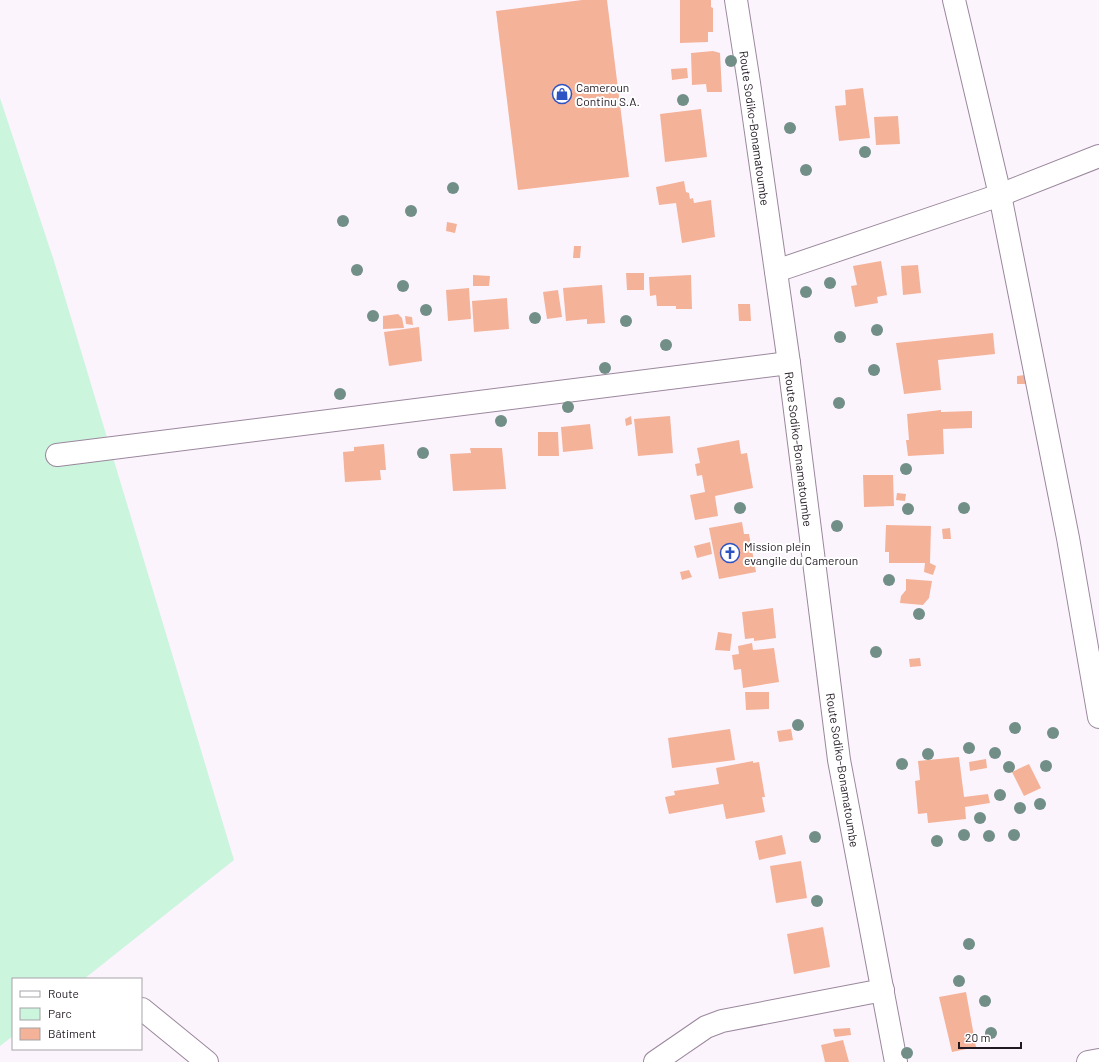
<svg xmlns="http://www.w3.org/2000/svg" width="1099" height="1062" viewBox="0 0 1099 1062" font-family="Barlow,sans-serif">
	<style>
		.green { fill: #ccf5de }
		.building { fill: #f4b299 }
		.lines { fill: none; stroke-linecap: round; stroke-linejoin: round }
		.minor-casing { stroke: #9a879d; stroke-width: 24 }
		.minor { stroke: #fff; stroke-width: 22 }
		.tree { fill: #728f87 }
		.labels { text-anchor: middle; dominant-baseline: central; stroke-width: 4; stroke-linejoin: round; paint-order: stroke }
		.poi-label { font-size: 12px; fill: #211922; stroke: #fff; text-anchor: start }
		.street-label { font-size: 12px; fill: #211922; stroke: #fff }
	</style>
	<rect width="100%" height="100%" fill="#fcf4fd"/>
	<path class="green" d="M0 98 54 261 234 860 84 979H13V1036L0 1046Z"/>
	<g class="building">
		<path d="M582 0H607L629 177 518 190 496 11Z"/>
		<path d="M680 0H711V7L713 8V32H708V42L680 43Z"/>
		<path d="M713 51 720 53 722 92H707L706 84 692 85 691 53Z"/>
		<path d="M687 68 688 78 672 80 671 69Z"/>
		<path d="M863 88 870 138 839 141 835 106 846 105 845 90Z"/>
		<path d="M701 109 707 157 665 162 660 114Z"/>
		<path d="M898 116 900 144 876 145 874 117Z"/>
		<path d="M684 181 686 192 689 193 690 199 693 198 694 203 711 200 715 237 682 243 676 203 659 205 656 187Z"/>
		<path d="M447 222 457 224 455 233 446 231Z"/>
		<path d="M574 246H581L580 258H573Z"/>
		<path d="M881 261 887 295 877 297 878 303 855 307 851 286 857 285 853 266Z"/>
		<path d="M918 265 921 293 903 295 901 266Z"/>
		<path d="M626 273H644V290H627Z"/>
		<path d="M473 275 490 276 489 286H473Z"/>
		<path d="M691 275 692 309H676V306H657L656 295 650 296 649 277Z"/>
		<path d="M602 285 605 323 587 324V319L566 321 563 288Z"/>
		<path d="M469 288 471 319 448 321 446 290Z"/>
		<path d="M558 290 562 317 547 319 543 292Z"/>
		<path d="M507 298 509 329 474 332 472 301Z"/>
		<path d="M738 304H750L751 321H739Z"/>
		<path d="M398 314 402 318 404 328 383 329V316Z"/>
		<path d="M405 316 412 317 413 325 406 324Z"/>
		<path d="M419 327 422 361 389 366 384 332Z"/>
		<path d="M993 333 995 354 938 360 941 390 904 394 896 343Z"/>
		<path d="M1025 375V384H1017V376Z"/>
		<path d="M941 410V412L972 411V428L943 429 944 454 908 456 906 440H909L907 414Z"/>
		<path d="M631 416 632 424 626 426 625 419Z"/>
		<path d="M670 416 673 453 638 456 634 419Z"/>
		<path d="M590 424 593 449 563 452 561 427Z"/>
		<path d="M538 432H558L559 456H538Z"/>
		<path d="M739 440 741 454 747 453 753 488 715 496 718 516 695 520 690 495 705 492 702 475 697 476 695 464 700 463 697 448Z"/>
		<path d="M384 444 386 470H380L381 480 345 482 343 452 354 451V447Z"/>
		<path d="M470 448H502L506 489 453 491 450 454 471 453Z"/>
		<path d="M863 475H893L894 506 864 507Z"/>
		<path d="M897 493 906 494 905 501 896 500Z"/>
		<path d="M742 522 744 534H749L756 572 719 579 709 528Z"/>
		<path d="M886 525 931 526 930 563 936 566 933 575 924 572 925 563H889V552H885Z"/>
		<path d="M950 528 951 539H943L942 529Z"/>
		<path d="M710 542 712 554 697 558 694 546Z"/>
		<path d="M689 570 692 577 682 580 680 572Z"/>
		<path d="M906 579 932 581 929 598 923 605 900 603 901 596 906 590Z"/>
		<path d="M773 608 776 638 754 641V638L745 639 742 612Z"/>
		<path d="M718 632 732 634 730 651 715 650Z"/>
		<path d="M752 643 753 650 774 648 779 682 743 688 741 669 734 670 732 655 739 654 738 646Z"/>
		<path d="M920 658 921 666 910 667 909 659Z"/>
		<path d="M745 692H769V709L746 710Z"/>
		<path d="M730 729 735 760 672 768 668 738Z"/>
		<path d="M791 729 793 740 779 742 777 731Z"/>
		<path d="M959 757 964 797 988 794 990 803 965 807 966 819 928 823 927 813 918 814 915 781 920 780 918 761Z"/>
		<path d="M986 759 987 768 970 771 969 762Z"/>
		<path d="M753 761V763L759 762 765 797H762L765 812 726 819 723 804 669 814 665 797 675 795 674 791 719 784 716 768Z"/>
		<path d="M1029 764 1041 788 1024 796 1012 772Z"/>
		<path d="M782 835 786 854 759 860 755 841Z"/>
		<path d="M801 861 807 898 776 903 770 866Z"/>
		<path d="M823 927 830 967 794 974 787 934Z"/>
		<path d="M966 992 976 1047 952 1052 939 997Z"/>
		<path d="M850 1028 851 1035 835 1037 833 1029Z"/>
		<path d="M843 1040 849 1062H825L821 1045Z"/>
	</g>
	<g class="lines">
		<defs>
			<g id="minor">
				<path d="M736 0 749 83 789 363 839 760 896 1062"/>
				<path d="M954 0 1000 195 1068 538 1099 717"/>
				<path d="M776 271 1000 195 1099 156"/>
				<path d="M57 455 789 363"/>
				<path d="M142 1009 207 1062"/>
				<path d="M655 1062 706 1027 722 1021 883 990"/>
				<path d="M1088 1062 1099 1060"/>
			</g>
		</defs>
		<use href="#minor" class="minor-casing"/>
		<use href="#minor" class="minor"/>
	</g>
	<g class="tree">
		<circle cx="731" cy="61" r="6"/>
		<circle cx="683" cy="100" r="6"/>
		<circle cx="790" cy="128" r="6"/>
		<circle cx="865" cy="152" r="6"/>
		<circle cx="806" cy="170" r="6"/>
		<circle cx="453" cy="188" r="6"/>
		<circle cx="411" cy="211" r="6"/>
		<circle cx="343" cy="221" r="6"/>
		<circle cx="357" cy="270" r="6"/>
		<circle cx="830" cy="283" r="6"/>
		<circle cx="403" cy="286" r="6"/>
		<circle cx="806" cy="292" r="6"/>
		<circle cx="426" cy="310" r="6"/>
		<circle cx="373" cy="316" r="6"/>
		<circle cx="535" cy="318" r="6"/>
		<circle cx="626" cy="321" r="6"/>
		<circle cx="877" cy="330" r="6"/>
		<circle cx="840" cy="337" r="6"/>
		<circle cx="666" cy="345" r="6"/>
		<circle cx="605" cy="368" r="6"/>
		<circle cx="874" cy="370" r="6"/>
		<circle cx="340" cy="394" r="6"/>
		<circle cx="839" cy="403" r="6"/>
		<circle cx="568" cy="407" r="6"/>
		<circle cx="501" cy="421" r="6"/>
		<circle cx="423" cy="453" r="6"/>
		<circle cx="906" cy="469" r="6"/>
		<circle cx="740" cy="508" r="6"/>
		<circle cx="964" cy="508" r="6"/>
		<circle cx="908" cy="509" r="6"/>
		<circle cx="837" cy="526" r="6"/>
		<circle cx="889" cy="580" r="6"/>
		<circle cx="919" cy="614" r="6"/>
		<circle cx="876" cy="652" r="6"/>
		<circle cx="798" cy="725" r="6"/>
		<circle cx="1015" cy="728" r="6"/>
		<circle cx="1053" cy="733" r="6"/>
		<circle cx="969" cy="748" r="6"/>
		<circle cx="995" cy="753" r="6"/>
		<circle cx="928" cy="754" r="6"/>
		<circle cx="902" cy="764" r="6"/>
		<circle cx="1046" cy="766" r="6"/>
		<circle cx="1009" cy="767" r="6"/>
		<circle cx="1000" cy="795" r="6"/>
		<circle cx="1040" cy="804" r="6"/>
		<circle cx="1020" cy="808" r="6"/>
		<circle cx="980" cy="818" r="6"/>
		<circle cx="964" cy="835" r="6"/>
		<circle cx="1014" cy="835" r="6"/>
		<circle cx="989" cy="836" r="6"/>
		<circle cx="815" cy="837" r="6"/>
		<circle cx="937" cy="841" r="6"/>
		<circle cx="817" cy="901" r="6"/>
		<circle cx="969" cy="944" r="6"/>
		<circle cx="959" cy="981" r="6"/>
		<circle cx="985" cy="1001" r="6"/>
		<circle cx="991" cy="1033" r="6"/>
		<circle cx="907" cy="1053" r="6"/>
	</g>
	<defs>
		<symbol id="shop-ring" viewBox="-11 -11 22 22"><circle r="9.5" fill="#fff" stroke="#2e53c2" stroke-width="1.5"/><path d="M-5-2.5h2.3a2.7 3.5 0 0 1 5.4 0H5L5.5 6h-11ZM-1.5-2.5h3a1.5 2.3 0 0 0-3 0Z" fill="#2e53c2"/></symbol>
		<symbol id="church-ring" viewBox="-11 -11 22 22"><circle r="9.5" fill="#fff" stroke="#2e53c2" stroke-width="1.5"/><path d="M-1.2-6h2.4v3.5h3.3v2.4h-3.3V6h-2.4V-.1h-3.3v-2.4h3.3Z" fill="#2e53c2"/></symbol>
	</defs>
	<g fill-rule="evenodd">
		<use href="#shop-ring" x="551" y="83" width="22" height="22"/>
		<use href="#church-ring" x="719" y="542" width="22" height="22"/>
	</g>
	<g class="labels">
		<g class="poi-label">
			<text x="576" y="87">Cameroun<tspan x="576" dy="14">Continu S.A.</tspan></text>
			<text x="744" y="546">Mission plein<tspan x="744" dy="14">evangile du Cameroun</tspan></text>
		</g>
		<g class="street-label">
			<text transform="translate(755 128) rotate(82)">Route Sodiko-Bonamatoumbe</text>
			<text transform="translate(799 449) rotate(83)">Route Sodiko-Bonamatoumbe</text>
			<text transform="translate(843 770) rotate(81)">Route Sodiko-Bonamatoumbe</text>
		</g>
	</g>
	<rect x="12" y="978" width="130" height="72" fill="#ffffff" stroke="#a6a3a7"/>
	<rect x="20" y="991" width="20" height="6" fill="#ffffff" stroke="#a6a3a7"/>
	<text x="48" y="998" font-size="12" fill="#211922">Route</text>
	<rect x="20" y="1008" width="20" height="12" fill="#ccf5de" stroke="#a6a3a7"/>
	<text x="48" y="1018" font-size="12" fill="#211922">Parc</text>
	<rect x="20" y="1028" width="20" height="12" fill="#f4b299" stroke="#a6a3a7"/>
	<text x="48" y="1038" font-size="12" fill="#211922">Bâtiment</text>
	<path d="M959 1042v6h62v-6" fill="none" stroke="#211922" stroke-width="2"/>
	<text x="965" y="1042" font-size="12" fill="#211922" stroke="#ffffff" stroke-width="3" paint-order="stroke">20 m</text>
</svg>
